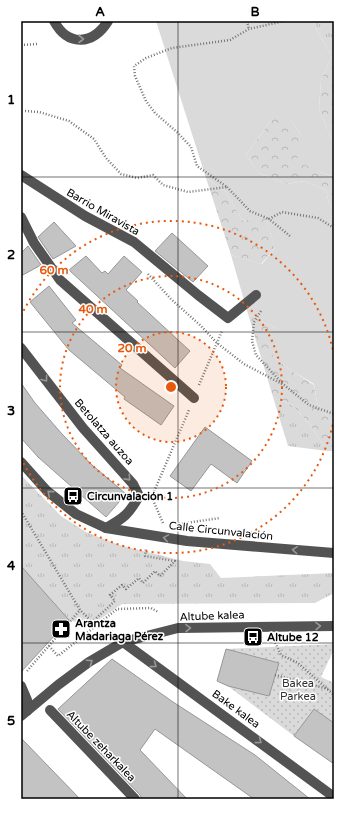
<svg xmlns="http://www.w3.org/2000/svg" width="355" height="820" viewBox="0 0 355 820" font-family="'Varela Round',sans-serif">
	<style>
		.grass { fill: url(#grass-tufts) }
		.forest { fill: url(#forest-crowns) }
		.park { fill: url(#park-dots) }
		.garden { fill: #dadada }
		.building { fill: #c3c3c3; stroke: #979797 }
		.lines { fill: none; stroke-linecap: round; stroke-linejoin: round }
		.path { stroke: #757575; stroke-width: 2.5; stroke-dasharray: 1 2; stroke-linecap: butt }
		.minor { stroke: #535353; stroke-width: 10 }
		.oneway { stroke: #989898 }
		.grid { fill: none; stroke: #000; stroke-width: 1; stroke-opacity: 0.55 }
		.ring { fill: none; stroke: #e8590c; stroke-width: 2; stroke-dasharray: 2 4 }
		.labels { text-anchor: middle; dominant-baseline: central; stroke-width: 3; stroke-linejoin: round; paint-order: stroke }
		.street-label { font-size: 11px; fill: #000; stroke: #fff }
		.poi-label { font-size: 11px; font-weight: bold; fill: #000; stroke: #fff; text-anchor: start }
		.park-label { font-size: 11px; fill: #313131; stroke: #fff }
		.centre { fill: #e8590c; stroke: #fff; stroke-width: 2 }
		.ring-label { font-size: 12px; text-anchor: middle; font-weight: bold; fill: #e8590c; stroke: #fff; stroke-width: 3; stroke-linejoin: round; paint-order: stroke }
		.neatline { fill: none; stroke: #000; stroke-width: 1.5 }
		.grid-label { font-size: 13px; text-anchor: middle; font-weight: bold; fill: #000 }
	</style>
	<defs>
		<pattern id="grass-tufts" width="24" height="20" patternUnits="userSpaceOnUse"><rect width="24" height="20" fill="#dadada"/><path d="M3 7l-1-3M5 7V3M7 7l1-3M15 17l-1-3M17 17v-4M19 17l1-3" fill="none" stroke="#b9b9b9"/></pattern>
		<pattern id="forest-crowns" width="20" height="18" patternUnits="userSpaceOnUse"><rect width="20" height="18" fill="#dadada"/><path d="M2 6a3 3 0 1 1 6 0M12 15a3 3 0 1 1 6 0" fill="none" stroke="#b9b9b9"/></pattern>
		<pattern id="park-dots" width="8" height="8" patternUnits="userSpaceOnUse"><rect width="8" height="8" fill="#dadada"/><path d="M2 2h.1M6 6h.1" fill="none" stroke="#b9b9b9" stroke-width="1.8" stroke-linecap="round"/></pattern>
	</defs>
	<rect width="100%" height="100%" fill="#fff"/>
	<g class="grass">
		<path d="M314 21H334V55L332 56 317 31Z"/>
		<path d="M273 397 292 405 309 423 327 451 288 446Z"/>
		<path d="M21 475 61 516 86 532 119 545 183 561 210 564 221 578 334 573V593L315 603 122 604 90 626 69 620 21 566Z"/>
	</g>
	<g class="forest">
		<path d="M334 55V141L331 138 319 109 321 80 332 56Z"/>
		<path d="M272 119H290L301 135 320 172 334 177V210L329 203 326 190 304 181 287 184 259 173 246 155Z"/>
		<path d="M206 178 225 191 243 221 265 215 275 248 261 264 231 255Z"/>
		<path d="M248 314 278 329 273 356 292 371 314 385 317 403 331 421 334 422V451H327L309 423 292 405 273 397Z"/>
	</g>
	<path class="park" d="M334 644V649L321 677 334 683V723L314 709 294 736 228 686 279 663 226 649Z"/>
	<path class="garden" d="M156 21H314L317 31 332 56 321 80 319 109 331 138 334 141V177L320 172 297 161 301 135 290 119H272L246 155 259 173 287 184 304 181 326 190 329 203 334 210V422L331 421 317 403 314 384 292 371 273 356 265 340 278 329 248 314 231 255 262 264 275 248 265 216 243 221 225 191 206 178Z"/>
	<g class="building">
		<path d="M54 222 76 246 53 259 38 237Z"/>
		<path d="M172 233 208 266 193 282 155 251Z"/>
		<path d="M28 246 41 265 21 276V253Z"/>
		<path d="M86 256 102 273 105 271 108 274 124 256 142 272 126 290 138 301 137 302 190 351 175 368 69 270Z"/>
		<path d="M49 286 76 320 72 323 122 365 120 368 174 406 161 425 124 399 125 397 69 350 30 302Z"/>
		<path d="M21 383 35 403 62 434 91 464 126 494 106 517 38 457 21 438Z"/>
		<path d="M205 427 252 461 237 483 211 464 191 491 170 476Z"/>
		<path d="M21 566 69 620 21 672Z"/>
		<path d="M226 649 279 663 269 696 228 686 217 681Z"/>
		<path d="M112 659 173 702 255 755 310 799H254L155 729 140 750 187 799H142L140 795 58 709Z"/>
		<path d="M314 709 334 723V764L294 736Z"/>
		<path d="M21 738 80 799H21Z"/>
	</g>
	<g class="lines">
		<g class="path">
			<path d="M247 21 249 29"/>
			<path d="M21 45 38 44"/>
			<path d="M25 111 39 112 69 121 94 139 106 158 121 174 137 178 153 175 163 185 188 192 227 187 197 166 191 147 178 133 155 113 146 101 135 76 134 66 146 58 172 48 230 40 249 29 284 21"/>
			<path d="M227 187 250 211 269 219"/>
			<path d="M290 236 269 219 282 212 318 218 334 228"/>
			<path d="M148 274 171 299 200 325 217 343 244 364 284 385 309 405 334 414"/>
			<path d="M261 311 254 322 252 341 256 355 282 383"/>
			<path d="M199 385 222 331"/>
			<path d="M153 494 189 410"/>
			<path d="M153 500 163 523"/>
			<path d="M21 511 80 610 92 622 115 601 110 595 122 585 126 589 139 578 143 583 155 571 160 576 175 561 145 556 146 549"/>
			<path d="M179 524 220 518"/>
			<path d="M274 640 281 655 298 663 334 695"/>
			<path d="M49 646 58 656 117 609 151 608 158 612"/>
			<path d="M27 671 80 610"/>
			<path d="M275 675 328 689"/>
		</g>
		<g class="minor">
			<path d="M54 21C68 47 93 45 108 21"/>
			<path d="M21 175 85 216 134 242 198 295 228 318 256 295"/>
			<path d="M21 217 34 243 60 280 194 398"/>
			<path d="M21 348 83 428 133 484 139 496C129 514 124 518 106 528"/>
			<path d="M21 462 47 491 76 514 106 528 187 541 334 553"/>
			<path d="M123 642 334 797"/>
			<path d="M21 686 27 700V711"/>
			<path d="M50 710 135 799"/>
			<path d="M21 716 58 685 89 662 123 642 178 628 334 626"/>
		</g>
	</g>
	<defs><path id="oneway-chevron" d="M-2-3.5L2.5 0L-2 3.5" fill="none" stroke-width="1.6" stroke-linecap="round" stroke-linejoin="round"/></defs>
	<g class="oneway">
		<use href="#oneway-chevron" transform="translate(81 39)"/>
		<use href="#oneway-chevron" transform="translate(45 379) rotate(53)"/>
		<use href="#oneway-chevron" transform="translate(128 478) rotate(48)"/>
		<use href="#oneway-chevron" transform="translate(50 493) rotate(-139)"/>
		<use href="#oneway-chevron" transform="translate(166 538) rotate(-171)"/>
		<use href="#oneway-chevron" transform="translate(295 550) rotate(-175)"/>
		<use href="#oneway-chevron" transform="translate(318 626) rotate(-1)"/>
		<use href="#oneway-chevron" transform="translate(188 628) rotate(-2)"/>
		<use href="#oneway-chevron" transform="translate(90 662) rotate(-34)"/>
		<use href="#oneway-chevron" transform="translate(154 665) rotate(36)"/>
		<use href="#oneway-chevron" transform="translate(259 741) rotate(37)"/>
	</g>
	<path class="grid" d="M178 21V799M21 177H334M21 332H334M21 488H334M21 643H334"/>
	<circle cx="171" cy="387" r="55" fill="#e8590c" fill-opacity=".12"/>
	<g class="ring">
		<circle cx="171" cy="387" r="55"/>
		<circle cx="171" cy="387" r="111"/>
		<path d="M334 419A166 166 0 0 1 21 458M21 316A166 166 0 0 1 334 355"/>
	</g>
	<defs>
		<symbol id="bus-square" viewBox="-11 -11 22 22"><rect x="-9" y="-9" width="18" height="18" rx="4" fill="#000" stroke="#fff"/><path d="M-5-6H5V4H4V6H2V4H-2V6H-4V4H-5ZM-3.5-4V0h7V-4ZM-3.5 1.2v1.5H-2V1.2ZM2 1.2v1.5H3.5V1.2Z" fill="#fff"/></symbol>
		<symbol id="pharmacy-square" viewBox="-11 -11 22 22"><rect x="-9" y="-9" width="18" height="18" rx="4" fill="#000" stroke="#fff"/><path d="M-2-6h4v4h4v4h-4v4h-4v-4h-4v-4h4Z" fill="#fff"/></symbol>
	</defs>
	<g fill-rule="evenodd">
		<use href="#bus-square" x="62" y="485" width="22" height="22"/>
		<use href="#pharmacy-square" x="50" y="618" width="22" height="22"/>
		<use href="#bus-square" x="242" y="626" width="22" height="22"/>
	</g>
	<g class="labels">
		<g class="street-label">
			<text transform="translate(103 212) rotate(30)">Barrio Miravista</text>
			<text transform="translate(104 432) rotate(49)">Betolatza auzoa</text>
			<text transform="translate(221 531) rotate(6)">Calle Circunvalación</text>
			<text transform="translate(212 616) rotate(-2)">Altube kalea</text>
			<text transform="translate(236 709) rotate(36)">Bake kalea</text>
			<text transform="translate(101 746) rotate(46)">Altube zeharkalea</text>
		</g>
		<g class="poi-label">
			<text x="87" y="496">Circunvalación 1</text>
			<text x="75" y="623">Arantza<tspan x="75" dy="13">Madariaga Pérez</tspan></text>
			<text x="267" y="637">Altube 12</text>
		</g>
		<g class="park-label">
			<text x="298" y="683">Bakea<tspan x="298" dy="13">Parkea</tspan></text>
		</g>
	</g>
	<circle cx="171" cy="387" r="6" class="centre"/>
	<g class="ring-label">
		<text x="54" y="274">60 m</text>
		<text x="93" y="313">40 m</text>
		<text x="132" y="352">20 m</text>
	</g>
	<rect width="355" height="820" fill="none" stroke="#ffffff" stroke-width="44"/>
	<rect x="22" y="22" width="311" height="776" class="neatline"/>
	<g class="grid-label">
		<text x="100" y="16">A</text>
		<text x="255" y="16">B</text>
		<text x="11" y="104">1</text>
		<text x="11" y="259">2</text>
		<text x="11" y="415">3</text>
		<text x="11" y="570">4</text>
		<text x="11" y="725">5</text>
	</g>
</svg>
